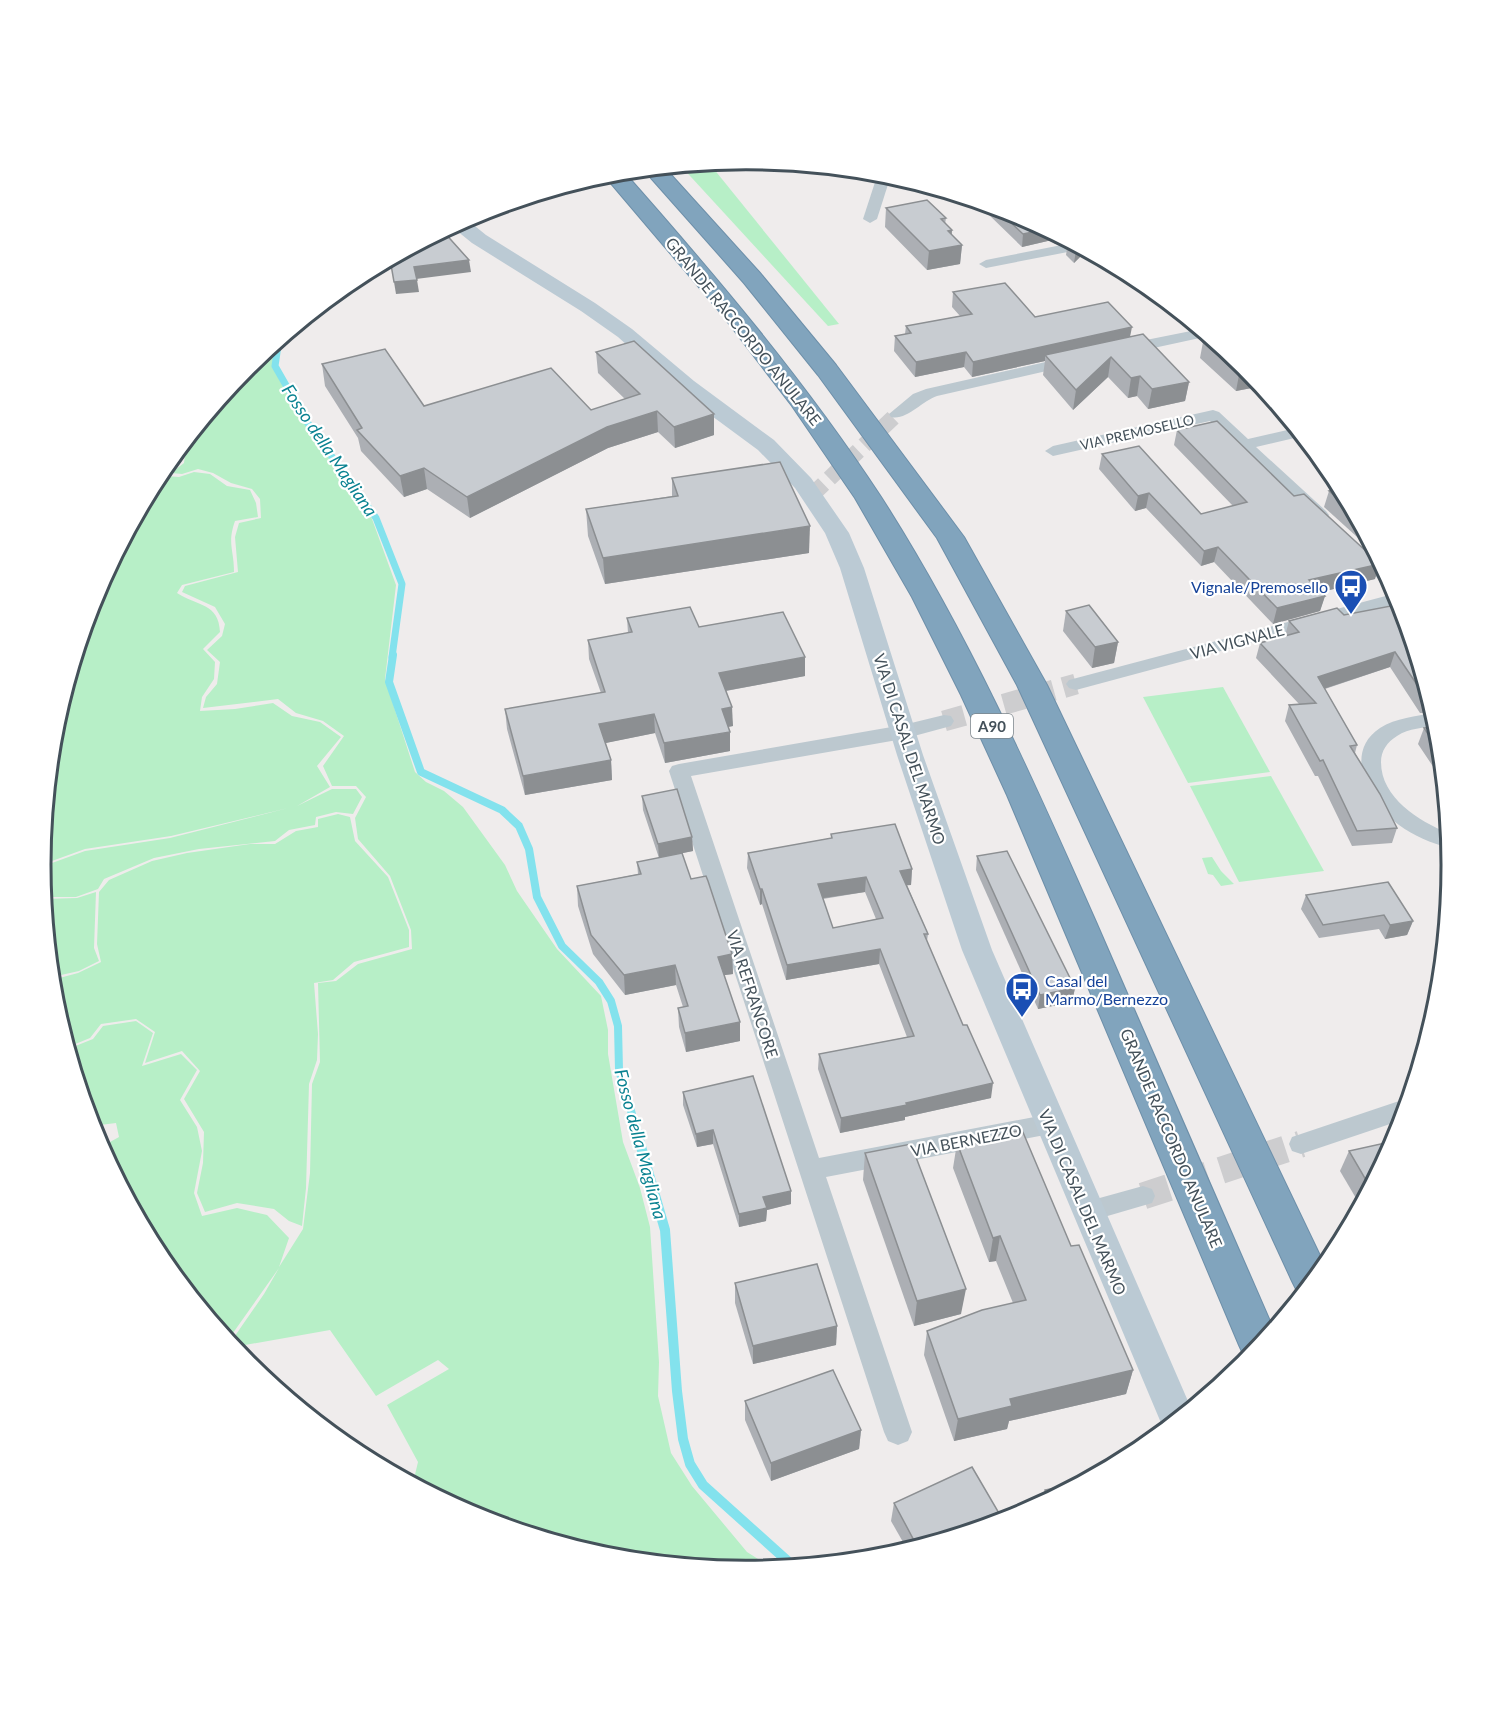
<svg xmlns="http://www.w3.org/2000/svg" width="1492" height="1729" viewBox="0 0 1492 1729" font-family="Lato,sans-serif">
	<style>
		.green { fill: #b7efc7 }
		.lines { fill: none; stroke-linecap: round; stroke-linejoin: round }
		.stream-far2 { stroke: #83e2ed; stroke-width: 7 }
		.stream-far1 { stroke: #83e2ed; stroke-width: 8 }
		.stream { stroke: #83e2ed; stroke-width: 10 }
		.street-tunnel-far2 { stroke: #cdcdcf; stroke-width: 16; stroke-dasharray: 16 8; stroke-linecap: butt }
		.street-tunnel-far1 { stroke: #cdcdcf; stroke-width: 21; stroke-dasharray: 21 10; stroke-linecap: butt }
		.street-tunnel { stroke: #cdcdcf; stroke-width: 27; stroke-dasharray: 27 14; stroke-linecap: butt }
		.highway-casing { stroke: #6d8fa9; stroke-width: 2 }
		.street { fill: #bcc8cf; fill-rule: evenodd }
		.secondary { fill: #bbcad4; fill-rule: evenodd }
		.highway { fill: #81a4bd; fill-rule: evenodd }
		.wall { fill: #acafb4; fill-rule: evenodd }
		.shaded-wall { fill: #8c8f92 }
		.building { fill: #c8ccd1; stroke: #8c8f92; stroke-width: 1.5; fill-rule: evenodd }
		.labels { text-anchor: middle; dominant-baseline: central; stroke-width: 4.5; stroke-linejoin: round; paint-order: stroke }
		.far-street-label { font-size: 14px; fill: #44515a; stroke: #fff }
		.shield { fill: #fff; stroke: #7c858c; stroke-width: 1.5 }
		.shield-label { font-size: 15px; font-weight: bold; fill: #44515a }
		.street-label { font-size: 16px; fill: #44515a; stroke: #fff }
		.transit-label { font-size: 16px; fill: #164399; stroke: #fff; text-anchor: end }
		.water-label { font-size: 18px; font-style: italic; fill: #098291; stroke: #fff }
		.rim { fill: none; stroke: #44515a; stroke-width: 3 }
	</style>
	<rect width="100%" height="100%" fill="#efecec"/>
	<g class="green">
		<path d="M709 163 839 324 828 326 680 165Z"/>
		<path d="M276 342 272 366 299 416 372 519 396 585 385 679 415 772 426 782 444 791 463 807 505 865 517 891 557 949 601 996 608 1030V1054L623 1142 640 1188 650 1227 659 1362 658 1396 671 1453 692 1486 747 1552 771 1567 746 1570 608 1556 476 1516 413 1483 418 1462 387 1405 449 1369 438 1360 376 1396 330 1330 234 1347 230 1343 264 1294 279 1268 228 1340 159 1256 101 1147 119 1137 116 1123 92 1126 68 1049 93 1039 103 1026 136 1021 153 1033 142 1066 181 1054 197 1070 180 1100 197 1127 202 1151 194 1193 202 1216 237 1208 267 1215 289 1238 279 1267 303 1229 310 1173 312 1084 320 1062 318 983 336 981 358 964 412 949 411 930 390 876 358 839 355 818 366 797 356 786H332L323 766 344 736 323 721 296 713 278 699 203 708 206 697 217 684 220 662 207 650 222 636 225 624 215 607 182 592 185 586 238 572 235 537 239 523 261 518 260 499 252 489 231 483 213 473 198 469 182 474 171 473 184 463 186 447 182 445 247 365Z"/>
		<path d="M180 447 182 459 166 476 179 477 194 472 210 474 227 486 250 490 256 503 258 517 235 521C227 544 234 549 234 572L182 585 177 593C197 606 219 603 220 632L203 649 215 662 214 679 202 697 200 711 235 709 273 703 292 716 320 722 341 737 317 766 330 787 297 806 332 789H356L362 797 353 814 336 812 316 817 315 825 289 830 275 841 199 849 154 858 104 879 98 889 76 897H44L41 867 85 851 170 838 288 808 171 836 85 849 41 865 54 727 94 594 160 472Z"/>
		<path d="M1223 687 1270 772 1188 783 1143 697Z"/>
		<path d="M1271 776 1324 871 1239 882 1190 786Z"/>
		<path d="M338 814 350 817 355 841 388 877 409 930V947L354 962 333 980 314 983 318 1034 317 1060 309 1084 306 1188 302 1226 289 1221 274 1209 237 1203 205 1212 197 1193 203 1163 204 1132 184 1099 200 1071 182 1051 145 1063 155 1032 136 1019 101 1024 90 1038 68 1047 54 1002 52 980 78 973 101 962 97 944 99 892 109 880 152 861 187 853 250 844H275L296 831 318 827V819Z"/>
		<path d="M1212 857 1221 871 1234 884 1221 886 1213 875 1208 874 1202 858Z"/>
		<path d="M96 892 94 948 99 961 79 971 52 977 44 899 77 898Z"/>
	</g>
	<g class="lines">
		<path class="stream-far2" d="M279 339 275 366 307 422 376 518 402 584 392 657"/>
		<path class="stream-far1" d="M393 655 389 682 421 772 502 810 519 826 529 849 537 897 562 946 599 982 611 1001 618 1026 619 1070 636 1128"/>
		<path class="stream" d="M635 1126 665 1230 677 1391 683 1439 690 1464 703 1485 792 1565"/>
		<path class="street-tunnel-far2" d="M812 495 897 414"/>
		<path class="street-tunnel-far1" d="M944 721 1076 684"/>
		<path class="street-tunnel" d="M1143 1196 1301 1144"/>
		<defs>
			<g id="highway">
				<path d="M664 167 760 273 836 365 964 537 1047 685 1325 1266 1301 1295 1298 1293 1292 1281 1017 685 937 538 818 375 744 283 643 169Z"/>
				<path d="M623 171C715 275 805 381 881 497 967 631 1032 777 1096 922 1155 1058 1214 1193 1273 1328L1248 1359 1245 1358 1239 1345 1007 795 961 695 912 597 855 498 792 406 720 312 603 174Z"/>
			</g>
		</defs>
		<use href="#highway" class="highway-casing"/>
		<g class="street">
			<path d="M878 173 891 175 877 219 870 223 863 219Z"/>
			<path d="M1072 243 1083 249 986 268 979 264 986 260Z"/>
			<path d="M1201 329 1209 336 1126 354 1118 349 1126 344Z"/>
			<path d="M1072 356 1080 361 1077 364 937 396C922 401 906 421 891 417L889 414 913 394 926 389Z"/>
			<path d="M1213 410 1219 412 1248 439 1296 428 1303 436 1256 447 1326 511 1329 515 1326 519H1314L1210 421 1053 456 1045 451 1053 446Z"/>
			<path d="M1358 546C1376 550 1385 571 1393 586L1385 585 1352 555 1349 551 1352 547Z"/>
			<path d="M1397 593 1400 603 1076 690 1069 688 1066 684 1069 680Z"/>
			<path d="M1434 713 1437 725C1424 728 1409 728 1397 736 1387 742 1381 751 1381 762 1381 798 1419 821 1448 833L1449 848C1431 843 1414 836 1399 825 1371 804 1341 754 1380 728 1396 718 1416 716 1434 713Z"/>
			<path d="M944 715 951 716 954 721 951 726 903 739 691 776 819 1158 1050 1114 1058 1117 1062 1124 1058 1131 1050 1134 826 1177 912 1432 908 1441 898 1445 888 1441 884 1432 669 771 672 766 679 764 903 725Z"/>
			<path d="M1405 1099 1408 1100 1402 1120 1301 1154 1292 1151 1289 1144 1292 1137Z"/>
			<path d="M1143 1186 1152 1189 1155 1196 1152 1203 1087 1222 1078 1218 1075 1211 1078 1204Z"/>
		</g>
		<path class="secondary" d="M465 218 486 235 595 303 632 329 694 381 774 440 811 478 849 533 864 568 923 755 992 950 1191 1408 1164 1430 962 950 897 755 840 568 825 533 795 488 758 450 678 391 618 337 581 311 472 243 451 226Z"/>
		<use href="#highway" class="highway"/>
	</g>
	<g class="wall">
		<path d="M985 203 1016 213 1121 269 1108 271 1086 251 1074 263 1066 255 1068 242 1055 244 1052 240 1022 247 985 211Z"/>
		<path d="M886 208 946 218 945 224 952 235 962 245 960 264 927 270 885 227Z"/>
		<path d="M953 292 1035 317 1130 337 1189 382 1185 401 1148 409 1137 396 1128 398 1108 377 1073 410 1043 375 1045 361 972 377 964 367 915 377 894 351 895 336 905 334 906 326 960 316 952 307Z"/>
		<path d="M1171 305 1199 328H1194Z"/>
		<path d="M1206 334 1245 366 1262 386 1236 391 1200 358 1203 342 1207 341 1205 339Z"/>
		<path d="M596 352 714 414V435L675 448 658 432 608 448 470 518 427 489 404 497 361 451 358 438 325 386 322 364 424 406 591 410 625 399 598 373Z"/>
		<path d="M1177 430 1375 579 1321 592 1325 596 1320 611 1273 624 1214 562 1201 566 1146 508 1135 511 1099 469 1102 454 1201 514 1233 506 1174 445Z"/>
		<path d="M672 478 809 553 605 584 588 536 586 509 672 496Z"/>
		<path d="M1341 488 1377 555 1324 507 1329 491Z"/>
		<path d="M1401 604 1434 713H1420L1390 667 1325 689 1357 745 1355 753 1397 828 1392 843 1352 846 1318 776H1315L1285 721 1289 705 1299 704 1256 658 1260 643 1285 636 1289 621 1344 615Z"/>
		<path d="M1066 611 1118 642 1114 663 1092 668 1063 631Z"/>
		<path d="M627 618 699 627 805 676 726 691 733 726 728 727 730 732V751L665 763 655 733 605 743 611 760 612 780 525 795 507 729 505 709 601 693 589 659 588 640 628 633Z"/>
		<path d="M1435 717 1438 727 1443 774H1438L1418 744 1424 728 1431 727Z"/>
		<path d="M642 796 692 837 693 851 682 853 691 879 732 954 733 974 724 975 740 1041 686 1052 679 1027 678 1008 683 1007 676 985 625 995 593 954 578 906 577 886 638 874 637 862 659 858 643 810Z"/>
		<path d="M831 834 912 869 911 885H907L928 934 927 941 991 1098 905 1117V1120L840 1133 818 1069 819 1054 907 1037 879 964 786 980 762 904 760 905 747 868 748 853 831 838ZM865 892 876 919 833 928 823 899Z"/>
		<path d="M977 856 1075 988 1072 1002 1038 1009 976 870Z"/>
		<path d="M1306 895 1413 921 1407 935 1385 939 1379 929 1319 938 1301 909Z"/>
		<path d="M683 1092 791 1204 767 1210 766 1221 739 1227 713 1144 697 1147 683 1105Z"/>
		<path d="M1394 1141 1360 1205 1340 1171 1349 1151Z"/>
		<path d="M957 1143 1071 1246 1133 1370 1126 1394 1009 1421 1007 1429 954 1441 924 1355 927 1331 1013 1303 996 1261 989 1262 953 1168Z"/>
		<path d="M865 1153 961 1314 914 1326 863 1180Z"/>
		<path d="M735 1283 837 1326 836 1345 753 1364 735 1303Z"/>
		<path d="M745 1401 861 1430 859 1449 771 1481 745 1420Z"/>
		<path d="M1078 1483 1042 1502 1045 1490Z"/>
		<path d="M894 1503 1003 1520 907 1549 891 1521Z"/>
	</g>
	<g class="shaded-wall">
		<path d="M1047 229 1053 232 1052 240 1022 247 1023 234Z"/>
		<path d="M952 230 951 247 962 245 960 264 927 270 929 251 948 231Z"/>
		<path d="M1057 234 1070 242 1055 244Z"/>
		<path d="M1080 247 1086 251 1074 263 1076 250Z"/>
		<path d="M469 260 471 272 416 279 414 267Z"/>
		<path d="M1109 263 1121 269 1108 271Z"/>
		<path d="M417 280 419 292 396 294 394 282Z"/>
		<path d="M1132 327 1129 342 1045 355V361L972 377 973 362Z"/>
		<path d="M966 352 964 367 915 377 916 362Z"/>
		<path d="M1111 357 1108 377 1073 410 1076 390Z"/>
		<path d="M1251 373 1262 386 1236 391 1239 375Z"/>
		<path d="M1140 376 1137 396 1128 398 1131 378Z"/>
		<path d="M1189 382 1185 401 1148 409 1152 389Z"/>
		<path d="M657 411 658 432 608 448 470 518 467 497 607 427Z"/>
		<path d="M714 414V435L675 448 674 427Z"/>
		<path d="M424 468 427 489 404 497 400 476Z"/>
		<path d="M1149 493 1146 508 1135 511 1138 496Z"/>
		<path d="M810 526 809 553 605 584 603 558Z"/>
		<path d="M1218 547 1214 562 1201 566 1204 551Z"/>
		<path d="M1380 564 1375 579 1305 596 1309 580Z"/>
		<path d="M1325 596 1320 611 1273 624 1277 608Z"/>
		<path d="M1118 642 1114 663 1092 668 1095 647Z"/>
		<path d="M1395 652 1390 667 1314 692 1318 677Z"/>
		<path d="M805 657V676L719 692V673Z"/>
		<path d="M732 707 733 726 722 728V709Z"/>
		<path d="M654 714 655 733 601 744 599 724Z"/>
		<path d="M730 732V751L665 763 664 743Z"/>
		<path d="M611 760 612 780 525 795 523 776Z"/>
		<path d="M692 837 693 851 659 858 658 844Z"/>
		<path d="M912 869 911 885 899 886 900 871Z"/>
		<path d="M866 877 865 892 817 899 818 884Z"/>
		<path d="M760 889H762V904L760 905Z"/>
		<path d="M1413 921 1407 935 1385 939 1390 925Z"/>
		<path d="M880 949 879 964 786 980 787 965Z"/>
		<path d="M732 954 733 974 718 976V957Z"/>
		<path d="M675 965 676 985 625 995 624 975Z"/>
		<path d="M1075 988 1072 1002 1038 1009 1040 995Z"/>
		<path d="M740 1022V1041L686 1052 685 1033Z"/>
		<path d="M993 1083 991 1098 905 1117V1120L840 1133 841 1118Z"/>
		<path d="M713 1130V1144L697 1147 696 1134Z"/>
		<path d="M791 1191V1204L767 1210 766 1221 739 1227V1214L763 1197Z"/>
		<path d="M1000 1236 996 1261 989 1262 993 1238Z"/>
		<path d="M966 1289 961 1314 914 1326 917 1301Z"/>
		<path d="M837 1326 836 1345 753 1364V1346Z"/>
		<path d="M1133 1370 1126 1394 1009 1421 1007 1429 954 1441 958 1419 1010 1399Z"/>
		<path d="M861 1430 859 1449 771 1481V1463Z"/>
	</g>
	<g class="building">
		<path d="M927 200 946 218 941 219 952 230 948 231 962 245 929 251 886 208Z"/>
		<path d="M993 206 1016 213 1047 229 1023 234Z"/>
		<path d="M443 231 469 260 414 267 417 280 394 282 390 259Z"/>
		<path d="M1068 242H1070L1080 247 1076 250Z"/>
		<path d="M1005 283 1035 317 1108 302 1132 327 973 362 966 352 916 362 895 336 911 333 906 326 972 314 953 292Z"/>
		<path d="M1143 334 1189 382 1152 389 1140 376 1131 378 1111 357 1076 390 1045 355Z"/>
		<path d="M1214 340 1245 366 1251 373 1239 375 1203 342Z"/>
		<path d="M634 341 714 414 674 427 657 411 607 427 467 497 424 468 400 476 357 430 362 428 322 364 385 349 424 406 551 368 591 410 640 394 596 352Z"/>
		<path d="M1217 421 1294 496 1304 494 1380 564 1309 580 1325 596 1277 608 1218 547 1204 551 1149 493 1138 496 1102 454 1139 446 1201 514 1247 502 1177 430Z"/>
		<path d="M780 462 810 526 603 558 586 509 678 496 672 478Z"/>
		<path d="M1341 488 1355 514 1329 491Z"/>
		<path d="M1401 604 1429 697 1426 698 1395 652 1318 677 1357 745 1350 746 1380 794 1397 828 1357 831 1323 760 1320 761 1289 705 1316 703 1260 643 1299 632 1289 621 1337 608 1344 615Z"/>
		<path d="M1089 605 1118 642 1095 647 1066 611Z"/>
		<path d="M690 607 699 627 783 612 805 657 719 673 732 707 722 709 730 732 664 743 654 714 599 724 611 760 523 776 505 709 605 692 588 640 632 632 627 618Z"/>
		<path d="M1438 727 1441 754 1424 728Z"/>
		<path d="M677 789 692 837 658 844 642 796Z"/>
		<path d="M895 824 912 869 900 871 928 934H924L963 1025H967L993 1083 906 1103 907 1105 841 1118 819 1054 914 1036 880 949 787 965 762 889H760L748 853 832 838 831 834ZM866 877 883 918 833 928 818 884Z"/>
		<path d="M1007 851 1075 988 1040 995 977 856Z"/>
		<path d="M682 853 691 879 706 876 708 881 732 954 718 957 740 1022 685 1033 678 1008 688 1006 675 965 624 975 591 935 577 886 641 874 637 862Z"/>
		<path d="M1388 882 1413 921 1390 925 1384 915 1323 925 1306 895Z"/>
		<path d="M753 1076 791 1191 763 1197 767 1208 739 1214 713 1130 696 1134 683 1092Z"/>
		<path d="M1022 1130 1071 1246 1079 1245 1133 1370 1010 1399 1012 1406 958 1419 927 1331 982 1310 1026 1300 1000 1236 993 1238 957 1143Z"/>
		<path d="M1394 1141 1370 1187 1349 1151Z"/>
		<path d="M911 1144 966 1289 917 1301 865 1153Z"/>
		<path d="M817 1264 837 1326 753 1346 735 1283Z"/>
		<path d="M833 1370 861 1430 771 1463 745 1401Z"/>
		<path d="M972 1467 1003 1520 917 1546 894 1503Z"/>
		<path d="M1078 1483 1048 1499 1045 1490Z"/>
	</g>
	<defs>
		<symbol id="bus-pin" viewBox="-11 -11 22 30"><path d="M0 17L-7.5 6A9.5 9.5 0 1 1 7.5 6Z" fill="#1a4fb4" stroke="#fff"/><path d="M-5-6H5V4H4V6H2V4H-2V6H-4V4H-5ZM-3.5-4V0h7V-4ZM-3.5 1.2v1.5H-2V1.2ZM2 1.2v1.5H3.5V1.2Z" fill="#fff"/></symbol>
	</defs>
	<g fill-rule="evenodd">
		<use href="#bus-pin" x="1332" y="567" width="38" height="52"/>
		<use href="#bus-pin" x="1003" y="970" width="38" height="52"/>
	</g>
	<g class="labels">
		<g class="far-street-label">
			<text transform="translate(1137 432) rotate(-13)">VIA PREMOSELLO</text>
		</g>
		<rect class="shield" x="971" y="714" width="42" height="24" rx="4.5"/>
		<g class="shield-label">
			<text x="992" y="726">A90</text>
		</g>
		<g class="street-label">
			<text transform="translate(744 331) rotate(51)">GRANDE RACCORDO ANULARE</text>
			<text transform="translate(1237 641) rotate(-15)">VIA VIGNALE</text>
			<text transform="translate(910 749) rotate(72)">VIA DI CASAL DEL MARMO</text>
			<text transform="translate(753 994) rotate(72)">VIA REFRANCORE</text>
			<text transform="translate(1172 1138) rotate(67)">GRANDE RACCORDO ANULARE</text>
			<text transform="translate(966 1140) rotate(-11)">VIA BERNEZZO</text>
			<text transform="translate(1083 1202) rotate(67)">VIA DI CASAL DEL MARMO</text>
		</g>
		<g class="transit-label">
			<text x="1328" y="586">Vignale/Premosello</text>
			<text x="1045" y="980" text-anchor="start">Casal del<tspan x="1045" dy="18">Marmo/Bernezzo</tspan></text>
		</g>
		<g class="water-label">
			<text transform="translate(330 450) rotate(56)">Fosso della Magliana</text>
			<text transform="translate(641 1144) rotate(75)">Fosso della Magliana</text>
		</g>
	</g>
	<path d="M0 0H1492V1729H0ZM51 865a695 695 0 1 1 1390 0a695 695 0 1 1-1390 0Z" fill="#fff" fill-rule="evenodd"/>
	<path class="rim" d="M51 865a695 695 0 1 1 1390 0a695 695 0 1 1-1390 0Z"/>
</svg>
